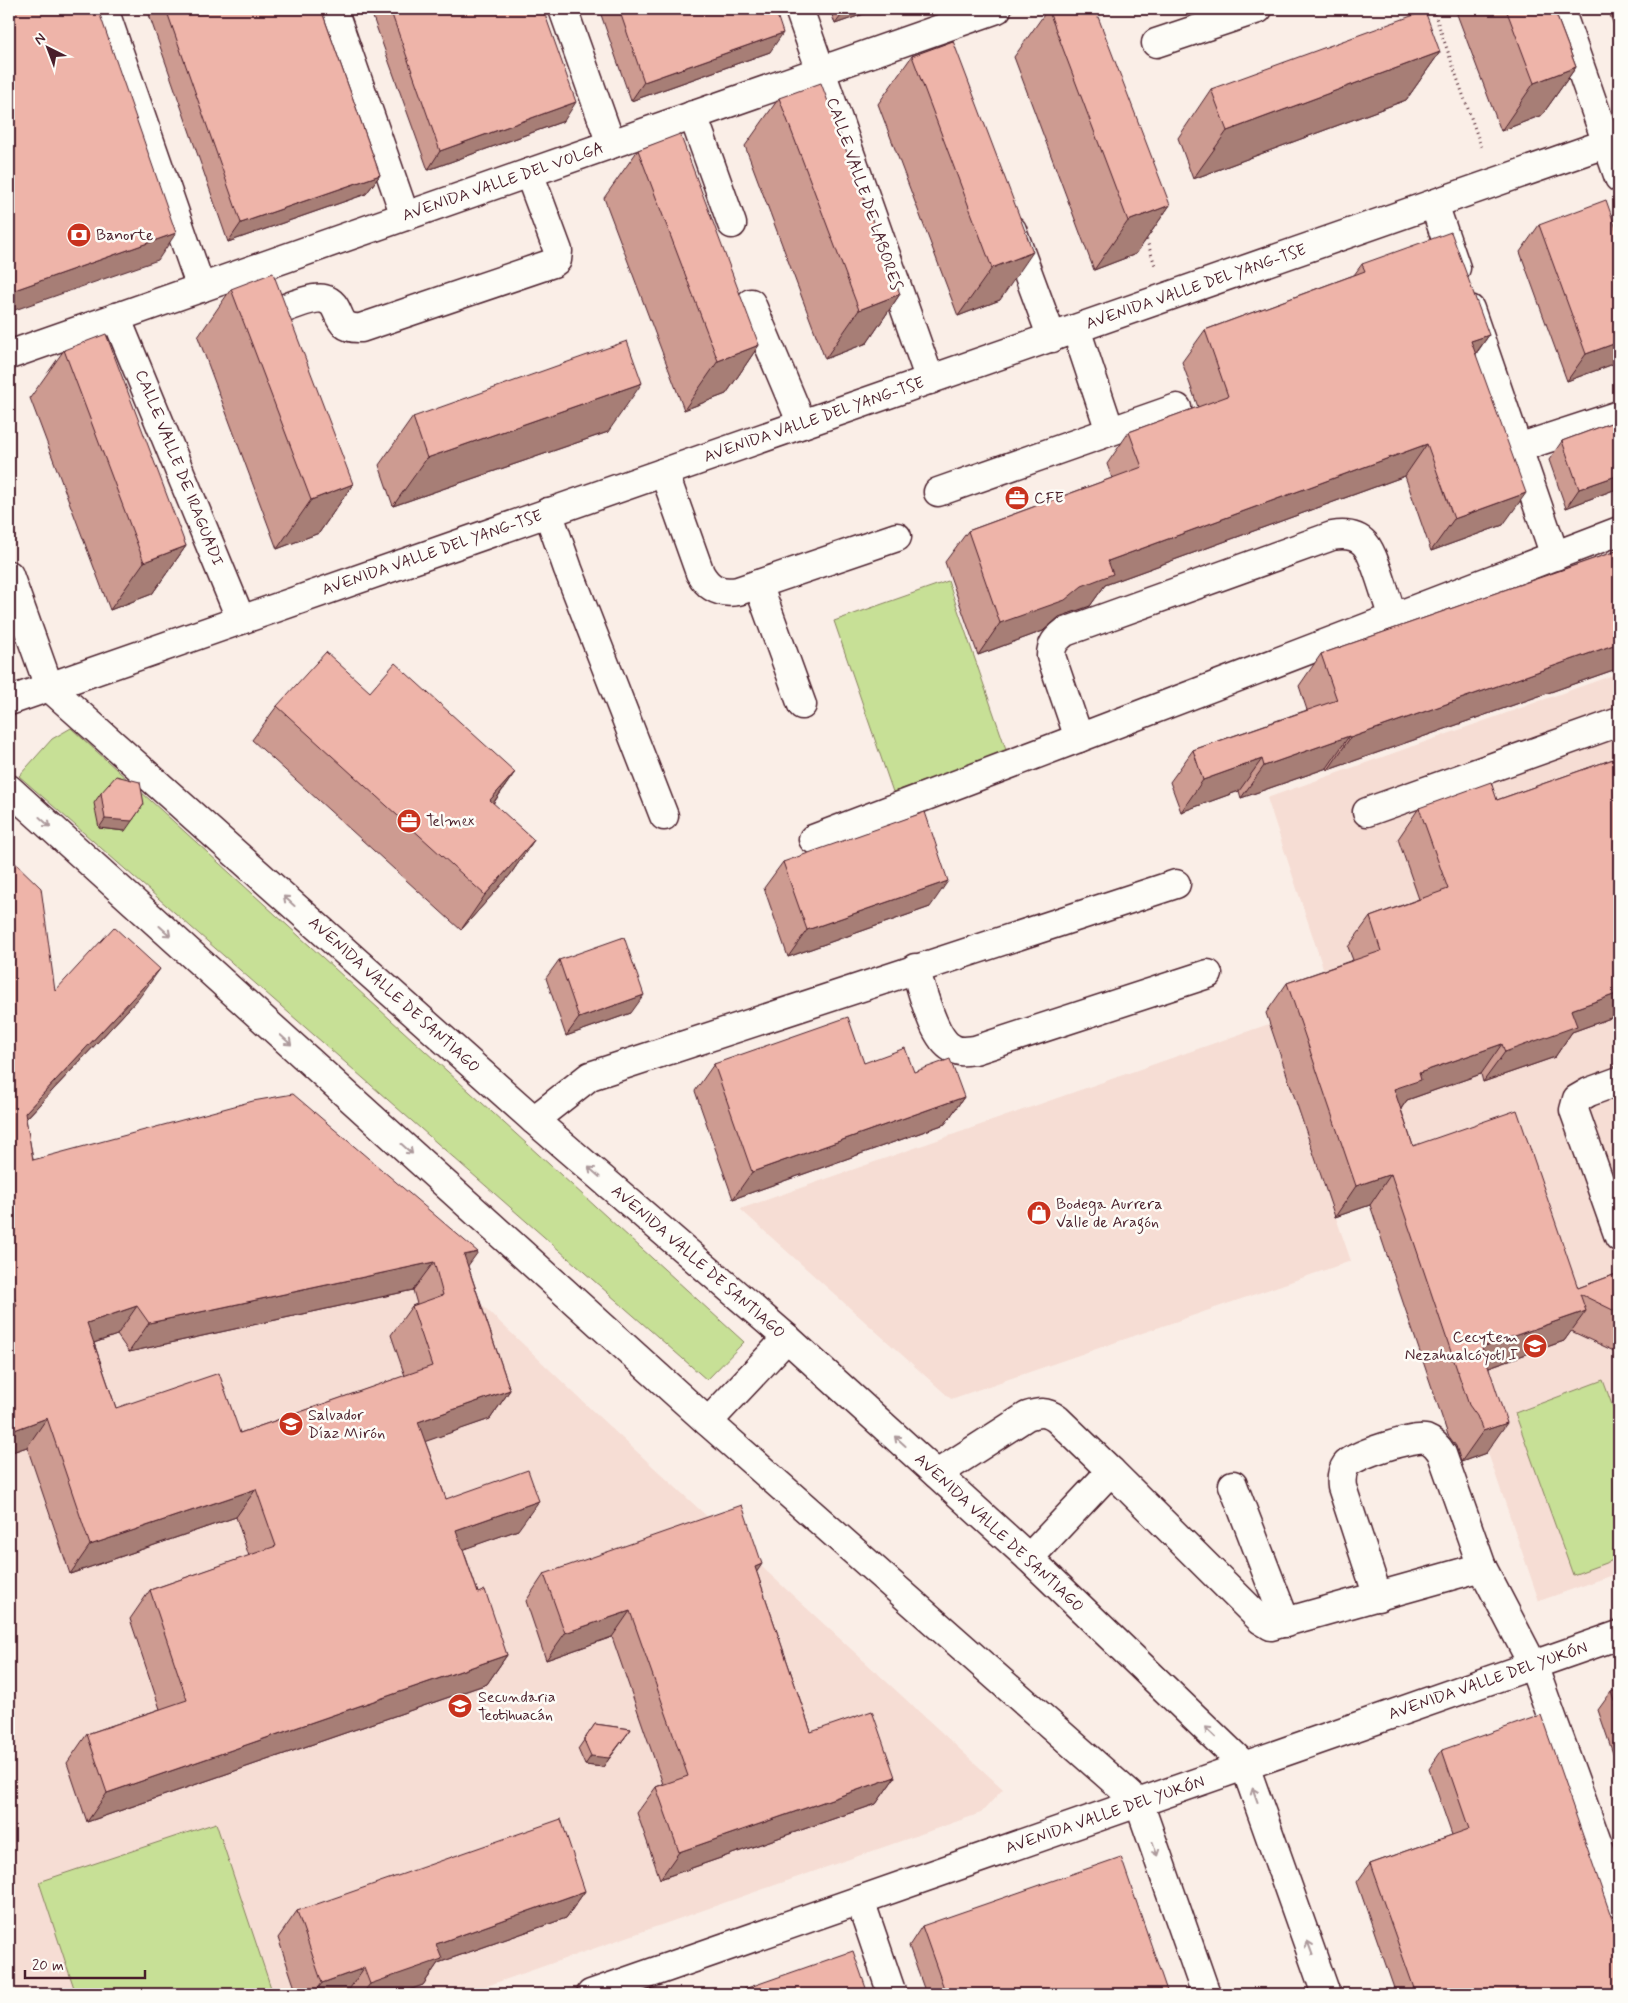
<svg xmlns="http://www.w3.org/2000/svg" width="1628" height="2003" viewBox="0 0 1628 2003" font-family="Mynerve,sans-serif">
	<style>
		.built { fill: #f6ddd4 }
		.green { fill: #c7e096; stroke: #888060 }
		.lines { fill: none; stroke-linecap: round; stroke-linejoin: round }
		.minor-casing { stroke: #4a1f2b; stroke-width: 31 }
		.path { stroke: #4a1f2b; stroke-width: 3; stroke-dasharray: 1 4; stroke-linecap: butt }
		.minor { stroke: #fdfcf7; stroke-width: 28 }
		.wall { fill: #cd9b91; stroke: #4a1f2b; fill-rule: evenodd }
		.shaded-wall { fill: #a77e76; stroke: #4a1f2b }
		.building { fill: #eeb4a9; stroke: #4a1f2b; fill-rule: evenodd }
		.oneway { stroke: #ac999b }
		.labels { text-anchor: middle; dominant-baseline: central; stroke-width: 5; stroke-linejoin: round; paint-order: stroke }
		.street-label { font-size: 16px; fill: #4a1f2b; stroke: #fdfcf7 }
		.poi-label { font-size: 16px; fill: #4a1f2b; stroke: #fdfcf7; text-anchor: start }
	</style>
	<rect width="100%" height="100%" fill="#faeee7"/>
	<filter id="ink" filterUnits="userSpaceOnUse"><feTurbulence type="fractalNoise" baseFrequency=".02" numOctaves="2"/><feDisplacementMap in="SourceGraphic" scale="10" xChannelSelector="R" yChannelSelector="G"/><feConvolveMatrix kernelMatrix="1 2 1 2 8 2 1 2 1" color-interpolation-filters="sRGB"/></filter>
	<g filter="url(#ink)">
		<g class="built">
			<path d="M1619 673V1573L1539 1601 1373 1119 1267 798Z"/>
			<path d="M1269 1024 1351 1261 951 1399 740 1209Z"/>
			<path d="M9 1270 457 1281 597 1415 1003 1789 981 1813 464 1994H9Z"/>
		</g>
		<g class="green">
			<path d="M948 581 1007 752 893 792 834 621Z"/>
			<path d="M71 728 744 1342 707 1380 19 776 52 739Z"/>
			<path d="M1603 1380 1619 1424V1558L1573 1575 1515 1413Z"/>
			<path d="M216 1823 272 1991 263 1994H76L39 1882Z"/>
		</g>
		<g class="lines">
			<defs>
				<g id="minor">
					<path d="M104 9 201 288"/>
					<path d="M333 9 405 216"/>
					<path d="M563 9 611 144"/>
					<path d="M799 9 930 380"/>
					<path d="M1560 9 1619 178"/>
					<path d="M1156 43 1258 9"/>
					<path d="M693 115 732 224"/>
					<path d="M1434 204 1456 268"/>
					<path d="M1012 230 1052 338"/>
					<path d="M751 303 802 424"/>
					<path d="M1470 309 1555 556"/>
					<path d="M275 312C286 308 313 296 324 299 344 304 332 330 361 328L553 263 557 260 558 251 529 173"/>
					<path d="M116 317 241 620"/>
					<path d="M1076 329 1110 431"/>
					<path d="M9 355 997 9"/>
					<path d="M1518 448 1619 415"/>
					<path d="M664 472 700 573C709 589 720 594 738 591L897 537"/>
					<path d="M938 492 1177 408"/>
					<path d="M548 512 568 569 664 816"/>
					<path d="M9 575 49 687 534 1120 787 1338 1029 1558 1245 1766 1326 1994"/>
					<path d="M758 584 802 705"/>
					<path d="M1393 618C1387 602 1375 555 1365 544 1356 534 1344 534 1332 536L1065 632C1056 639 1051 644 1051 656L1079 738 1619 531"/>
					<path d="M9 701 1619 139"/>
					<path d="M9 789 708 1422 1139 1803 1206 1994"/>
					<path d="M1367 812 1619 722"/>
					<path d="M813 839 1079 738"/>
					<path d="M915 968C922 989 933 1038 952 1048 960 1053 967 1051 975 1050L1208 974"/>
					<path d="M1619 1081 1589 1092 1577 1099 1574 1110 1619 1237"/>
					<path d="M534 1120 590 1076 1176 884"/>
					<path d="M708 1422 787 1338"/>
					<path d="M937 1474 1027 1416C1039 1412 1046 1411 1057 1419L1111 1471"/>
					<path d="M1233 1485 1286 1623"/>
					<path d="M1029 1558 1111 1471 1261 1620 1271 1626 1482 1567 1533 1665 1619 1903"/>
					<path d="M1378 1597 1342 1487C1341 1479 1341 1472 1346 1465 1353 1455 1414 1436 1426 1439 1434 1442 1438 1447 1442 1454L1482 1567"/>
					<path d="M860 1900 892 1994"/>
					<path d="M591 1994 1619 1635"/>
				</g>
			</defs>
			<use href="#minor" class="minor-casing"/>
			<g class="path">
				<path d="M1433 9 1482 149"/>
				<path d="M1145 235 1155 265"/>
			</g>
			<use href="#minor" class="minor"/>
		</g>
		<g class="wall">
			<path d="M147 9H321L380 175 366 194 228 242Z"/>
			<path d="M370 9H543L564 121 428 170Z"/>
			<path d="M599 9H775L770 52 631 101Z"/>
			<path d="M830 9H878L835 24Z"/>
			<path d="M1048 9 1170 205 1136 254 1094 270 1014 57Z"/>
			<path d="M1455 9H1554L1576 67 1542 115 1501 131Z"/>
			<path d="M1608 9H1619V40Z"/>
			<path d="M953 41 1000 300 958 316 878 104 912 56Z"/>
			<path d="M1440 52 1406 100 1193 179 1178 138 1211 89Z"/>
			<path d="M779 98 900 294 867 343 825 359 745 146Z"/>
			<path d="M638 150 759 345 726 394 684 410 604 198Z"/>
			<path d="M1539 225 1619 362 1567 381 1520 252Z"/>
			<path d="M1362 264 1489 335 1476 354 1503 525 1431 551 1405 476 1105 585 1090 606 1059 617 1043 631 978 655 945 562 968 531 1112 478 1107 464 1129 432 1198 407 1182 362 1205 330 1354 275Z"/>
			<path d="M231 289 353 484 319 533 277 549 198 337Z"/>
			<path d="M64 350 186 546 152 594 110 610 30 398Z"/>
			<path d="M413 417 608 432 393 506 379 465Z"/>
			<path d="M1619 420V488L1566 508 1549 460 1562 441Z"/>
			<path d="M1619 550V668L1328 770 1327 768 1241 798 1239 791 1181 812 1170 782 1193 750 1307 710 1299 686 1321 654Z"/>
			<path d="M370 692 515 772 493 804 534 840 510 875 461 930 252 740 277 706Z"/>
			<path d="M1619 757V1015L1572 1032 1555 1057 1483 1082 1481 1074 1407 1100 1401 1109 1413 1146 1578 1288 1619 1273V1363L1616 1352 1571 1331 1564 1341 1489 1367 1486 1453 1461 1462 1456 1446 1448 1435 1370 1205 1335 1217 1266 1013 1287 983 1353 960 1348 947 1370 917 1419 899 1398 839 1419 808 1497 800Z"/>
			<path d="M101 793 125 831 99 828 94 803Z"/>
			<path d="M9 857 55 991 139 998 26 1119 33 1160 468 1266 510 1390 490 1419 425 1441 446 1499 518 1530 463 1549 478 1593 507 1655 487 1684 87 1822 67 1763 87 1734 160 1709 130 1619 150 1590 249 1556 236 1517 70 1574 27 1447 9 1453ZM413 1290 417 1304 412 1306 391 1335 405 1376 240 1433 116 1408 94 1343 117 1335 129 1352Z"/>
			<path d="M783 862 930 907 788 957 764 888Z"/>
			<path d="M559 960 631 1013 566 1036 546 978Z"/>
			<path d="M864 1063 914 1072 964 1097 945 1124 733 1199 695 1091 714 1064Z"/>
			<path d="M757 1573 811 1732 895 1777 876 1804 660 1879 637 1813 656 1787 663 1784 612 1637 546 1660 526 1601 544 1574Z"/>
			<path d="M1619 1689V1771L1598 1710 1611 1692Z"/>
			<path d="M595 1724 631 1729 603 1767 585 1765 578 1749Z"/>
			<path d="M1442 1750 1619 1994H1396L1357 1882 1370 1864 1452 1835 1429 1769Z"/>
			<path d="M585 1891 566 1918 438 1963 423 1985 398 1994H297L278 1938 297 1911Z"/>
			<path d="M922 1926 1168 1994H926L909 1946Z"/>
		</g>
		<g class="shaded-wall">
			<path d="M846 9H878L835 24Z"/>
			<path d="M783 33 770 52 631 101 644 82Z"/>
			<path d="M1440 52 1406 100 1193 179 1227 131Z"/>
			<path d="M1576 67 1542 115 1501 131 1534 83Z"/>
			<path d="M576 102 564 121 428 170 440 151Z"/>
			<path d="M380 175 366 194 228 242 241 223Z"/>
			<path d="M1170 205 1136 254 1094 270 1128 221Z"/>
			<path d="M176 233 158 260 9 312V292Z"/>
			<path d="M1033 252 1000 300 958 316 992 268Z"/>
			<path d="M900 294 867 343 825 359 859 310Z"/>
			<path d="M1489 335 1466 367 1471 341Z"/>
			<path d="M1619 342V362L1567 381 1586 354Z"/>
			<path d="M759 345 726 394 684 410 718 361Z"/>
			<path d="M642 383 608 432 393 506 427 458Z"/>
			<path d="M1427 444 1405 476 1105 585 1090 606 1059 617 1043 631 978 655 1000 623 1108 561Z"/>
			<path d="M1619 475V488L1566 508 1579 489Z"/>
			<path d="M353 484 319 533 277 549 311 500Z"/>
			<path d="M1526 493 1503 525 1431 551 1454 519Z"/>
			<path d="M186 546 152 594 110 610 144 562Z"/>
			<path d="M1619 643V668L1328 770 1350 738Z"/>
			<path d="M1349 736 1327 768 1241 798 1264 766Z"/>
			<path d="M1262 759 1239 791 1181 812 1203 780Z"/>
			<path d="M515 772 491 806 490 800Z"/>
			<path d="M144 804 125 831 99 828 105 819Z"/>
			<path d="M534 840 510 875 461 930 485 895Z"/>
			<path d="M948 881 930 907 788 957 807 930Z"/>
			<path d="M160 969 139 998 9 1137 25 1113Z"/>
			<path d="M1619 993V1015L1572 1032 1555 1057 1483 1082 1505 1052 1571 1010Z"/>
			<path d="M644 995 631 1013 566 1036 579 1018Z"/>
			<path d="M1502 1044 1481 1074 1407 1100 1400 1110 1394 1089 1419 1073Z"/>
			<path d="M964 1097 945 1124 733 1199 752 1172Z"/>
			<path d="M1391 1174 1370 1205 1335 1217 1356 1186Z"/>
			<path d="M478 1252 457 1281 464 1255Z"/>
			<path d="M434 1262 413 1290 129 1352 149 1323Z"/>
			<path d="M137 1306 117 1335 67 1352 87 1323Z"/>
			<path d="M1586 1311 1564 1341 1460 1377 1482 1347Z"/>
			<path d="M510 1390 490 1419 398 1451 418 1422Z"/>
			<path d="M47 1418 27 1447 9 1453V1432Z"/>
			<path d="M1507 1423 1486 1453 1461 1462 1483 1431Z"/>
			<path d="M256 1489 236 1517 70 1574 90 1545Z"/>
			<path d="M539 1501 518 1530 436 1559 456 1530Z"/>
			<path d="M762 1564 744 1591 755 1567Z"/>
			<path d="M630 1611 612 1637 546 1660 565 1633Z"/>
			<path d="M507 1655 487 1684 87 1822 107 1793Z"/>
			<path d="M631 1729 603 1767 585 1765 591 1756Z"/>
			<path d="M895 1777 876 1804 660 1879 679 1852Z"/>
			<path d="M585 1891 566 1918 438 1963 423 1985 398 1994H362L370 1984 436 1944Z"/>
			<path d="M364 1968 346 1994H314L322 1983Z"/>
			<path d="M867 1991 864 1994H857Z"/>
		</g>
		<g class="building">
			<path d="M9 9H98L176 233 9 292Z"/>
			<path d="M166 9H321L380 175 241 223Z"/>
			<path d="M390 9H543L576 102 440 151Z"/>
			<path d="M619 9H775L783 33 644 82Z"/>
			<path d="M1048 9H1095L1170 205 1128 221Z"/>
			<path d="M1506 9H1554L1576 67 1534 83Z"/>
			<path d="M1425 11 1440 52 1227 131 1211 89Z"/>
			<path d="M953 41 1033 252 992 268 912 56Z"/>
			<path d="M821 83 900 294 859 310 779 98Z"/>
			<path d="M680 134 759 345 718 361 638 150Z"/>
			<path d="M1606 200 1619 237V342L1586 354 1539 225Z"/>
			<path d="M1451 232 1489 335 1471 341 1526 493 1454 519 1427 444 1108 561 1113 574 1082 586 1065 600 1000 623 968 531 1142 467 1129 432 1228 396 1205 330 1365 271 1362 264Z"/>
			<path d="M273 273 353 484 311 500 231 289Z"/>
			<path d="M106 334 186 546 144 562 64 350Z"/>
			<path d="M627 341 642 383 427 458 413 417Z"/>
			<path d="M1619 420V475L1579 489 1562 441Z"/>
			<path d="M1619 550V643L1350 738 1349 736 1264 766 1262 759 1203 780 1193 750 1337 700 1321 654Z"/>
			<path d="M326 652 370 692 395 663 515 772 490 800 534 840 485 895 277 706Z"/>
			<path d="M1619 757V993L1571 1010 1577 1026 1505 1052 1502 1044 1419 1073 1421 1080 1394 1089 1413 1146 1517 1110 1578 1288 1619 1273V1313L1580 1294 1586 1311 1482 1347 1507 1423 1483 1431 1477 1416 1469 1405 1391 1174 1356 1186 1287 983 1381 951 1370 917 1448 889 1419 808 1491 782 1497 800Z"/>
			<path d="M116 776 140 782 144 804 132 821 105 819 101 793Z"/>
			<path d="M925 812 948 881 807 930 783 862Z"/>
			<path d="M9 857 41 888 55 991 114 927 160 969 25 1113 33 1160 253 1101 293 1094 478 1252 464 1255 510 1390 418 1422 446 1499 528 1470 539 1501 456 1530 478 1593 485 1590 507 1655 107 1793 87 1734 187 1700 150 1590 276 1546 256 1489 90 1545 47 1418 9 1432V1309L17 1306 9 1283ZM434 1262 443 1295 412 1306 432 1366 240 1433 219 1373 116 1408 87 1323 137 1306 149 1323Z"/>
			<path d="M624 937 644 995 579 1018 559 960Z"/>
			<path d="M848 1017 864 1063 905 1048 914 1072 950 1059 964 1097 752 1172 714 1064Z"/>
			<path d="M742 1505 762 1564 755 1567 811 1732 872 1711 895 1777 679 1852 656 1787 688 1776 630 1611 565 1633 544 1574Z"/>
			<path d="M1619 1689V1716L1611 1692Z"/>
			<path d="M1541 1715 1619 1939V1994H1416L1370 1864 1469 1829 1442 1750Z"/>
			<path d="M595 1724 631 1729 609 1758 591 1756 584 1740Z"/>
			<path d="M561 1819 585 1891 436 1944 442 1959 370 1984 364 1968 322 1983 297 1911Z"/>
			<path d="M1121 1857 1168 1994H946L922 1926Z"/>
			<path d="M853 1951 867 1991 857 1994H730Z"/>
		</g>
		<defs><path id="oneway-shaft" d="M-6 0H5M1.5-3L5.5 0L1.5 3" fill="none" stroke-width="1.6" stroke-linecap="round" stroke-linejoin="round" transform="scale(1.25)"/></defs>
		<g class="oneway">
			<use href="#oneway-shaft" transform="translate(45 822) rotate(42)"/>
			<use href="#oneway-shaft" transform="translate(289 901) rotate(-138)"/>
			<use href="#oneway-shaft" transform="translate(165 931) rotate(42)"/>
			<use href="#oneway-shaft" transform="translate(286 1040) rotate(42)"/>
			<use href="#oneway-shaft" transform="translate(407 1149) rotate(42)"/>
			<use href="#oneway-shaft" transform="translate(594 1172) rotate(-139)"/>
			<use href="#oneway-shaft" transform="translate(900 1441) rotate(-138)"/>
			<use href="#oneway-shaft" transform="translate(1210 1732) rotate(-136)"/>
			<use href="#oneway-shaft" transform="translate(1255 1795) rotate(-110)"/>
			<use href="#oneway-shaft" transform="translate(1155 1849) rotate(71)"/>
			<use href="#oneway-shaft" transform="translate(1310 1948) rotate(-110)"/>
		</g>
	</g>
	<defs>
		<symbol id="bank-disc" viewBox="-11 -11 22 22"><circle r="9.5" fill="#c8321e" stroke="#fdfcf7"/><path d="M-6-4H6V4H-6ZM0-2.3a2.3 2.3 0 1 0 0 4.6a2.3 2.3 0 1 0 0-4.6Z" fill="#fff"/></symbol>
		<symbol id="office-disc" viewBox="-11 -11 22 22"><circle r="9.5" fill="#c8321e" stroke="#fdfcf7"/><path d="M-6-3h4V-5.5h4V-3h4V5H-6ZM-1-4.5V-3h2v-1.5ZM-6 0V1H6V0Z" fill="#fff"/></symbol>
		<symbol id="shop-disc" viewBox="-11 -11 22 22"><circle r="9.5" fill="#c8321e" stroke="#fdfcf7"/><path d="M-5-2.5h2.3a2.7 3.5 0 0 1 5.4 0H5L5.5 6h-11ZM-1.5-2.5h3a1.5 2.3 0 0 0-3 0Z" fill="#fff"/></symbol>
		<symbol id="university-disc" viewBox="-11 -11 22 22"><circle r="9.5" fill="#c8321e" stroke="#fdfcf7"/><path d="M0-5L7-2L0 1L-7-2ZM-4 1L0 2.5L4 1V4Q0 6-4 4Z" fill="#fff"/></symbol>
		<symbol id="school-disc" viewBox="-11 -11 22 22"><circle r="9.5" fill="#c8321e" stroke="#fdfcf7"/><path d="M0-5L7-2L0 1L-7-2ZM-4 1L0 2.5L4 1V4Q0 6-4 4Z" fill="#fff"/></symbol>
	</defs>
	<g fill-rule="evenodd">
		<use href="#bank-disc" x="65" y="221" width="28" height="28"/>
		<use href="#office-disc" x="1003" y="484" width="28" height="28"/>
		<use href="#office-disc" x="395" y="807" width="28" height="28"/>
		<use href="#shop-disc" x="1025" y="1199" width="28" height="28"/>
		<use href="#university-disc" x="1521" y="1332" width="28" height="28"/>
		<use href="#school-disc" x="277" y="1410" width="28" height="28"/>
		<use href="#school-disc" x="446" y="1692" width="28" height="28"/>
	</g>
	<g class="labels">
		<g class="street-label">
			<text transform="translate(503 182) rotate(-19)">AVENIDA VALLE DEL VOLGA</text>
			<text transform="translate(864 194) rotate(71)">CALLE VALLE DE LABORES</text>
			<text transform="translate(1196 287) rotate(-19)">AVENIDA VALLE DEL YANG-TSE</text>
			<text transform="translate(814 420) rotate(-19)">AVENIDA VALLE DEL YANG-TSE</text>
			<text transform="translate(179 468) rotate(68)">CALLE VALLE DE IRAGUADI</text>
			<text transform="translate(432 553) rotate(-19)">AVENIDA VALLE DEL YANG-TSE</text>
			<text transform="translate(394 995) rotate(42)">AVENIDA VALLE DE SANTIAGO</text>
			<text transform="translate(698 1262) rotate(41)">AVENIDA VALLE DE SANTIAGO</text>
			<text transform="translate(999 1533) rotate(43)">AVENIDA VALLE DE SANTIAGO</text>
			<text transform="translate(1488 1681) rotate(-19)">AVENIDA VALLE DEL YUKÓN</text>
			<text transform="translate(1105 1815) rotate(-19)">AVENIDA VALLE DEL YUKÓN</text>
		</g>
		<g class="poi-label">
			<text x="96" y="235">Banorte</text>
			<text x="1034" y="498">CFE</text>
			<text x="426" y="821">Telmex</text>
			<text x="1056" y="1204">Bodega Aurrera<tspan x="1056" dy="18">Valle de Aragón</tspan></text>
			<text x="1518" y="1337" text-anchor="end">Cecytem<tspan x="1518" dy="18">Nezahualcóyotl I</tspan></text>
			<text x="308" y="1415">Salvador<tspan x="308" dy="18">Díaz Mirón</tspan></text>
			<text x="478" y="1697">Secundaria<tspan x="478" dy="18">Teotihuacán</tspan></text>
		</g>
	</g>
	<rect width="1628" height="2003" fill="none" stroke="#fdfcf7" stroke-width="30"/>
	<rect x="15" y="15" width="1598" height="1973" fill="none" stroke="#4a1f2b" stroke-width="2" filter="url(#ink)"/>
	<g transform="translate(48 48) rotate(318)" stroke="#fdfcf7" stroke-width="4" paint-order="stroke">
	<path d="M0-4L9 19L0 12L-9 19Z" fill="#4a1f2b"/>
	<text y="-8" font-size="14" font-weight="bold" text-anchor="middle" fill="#4a1f2b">N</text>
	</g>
	<path d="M25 1970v8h120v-8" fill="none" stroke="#4a1f2b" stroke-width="2.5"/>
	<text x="32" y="1970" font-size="15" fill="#4a1f2b" stroke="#fdfcf7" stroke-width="4" paint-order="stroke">20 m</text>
</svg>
